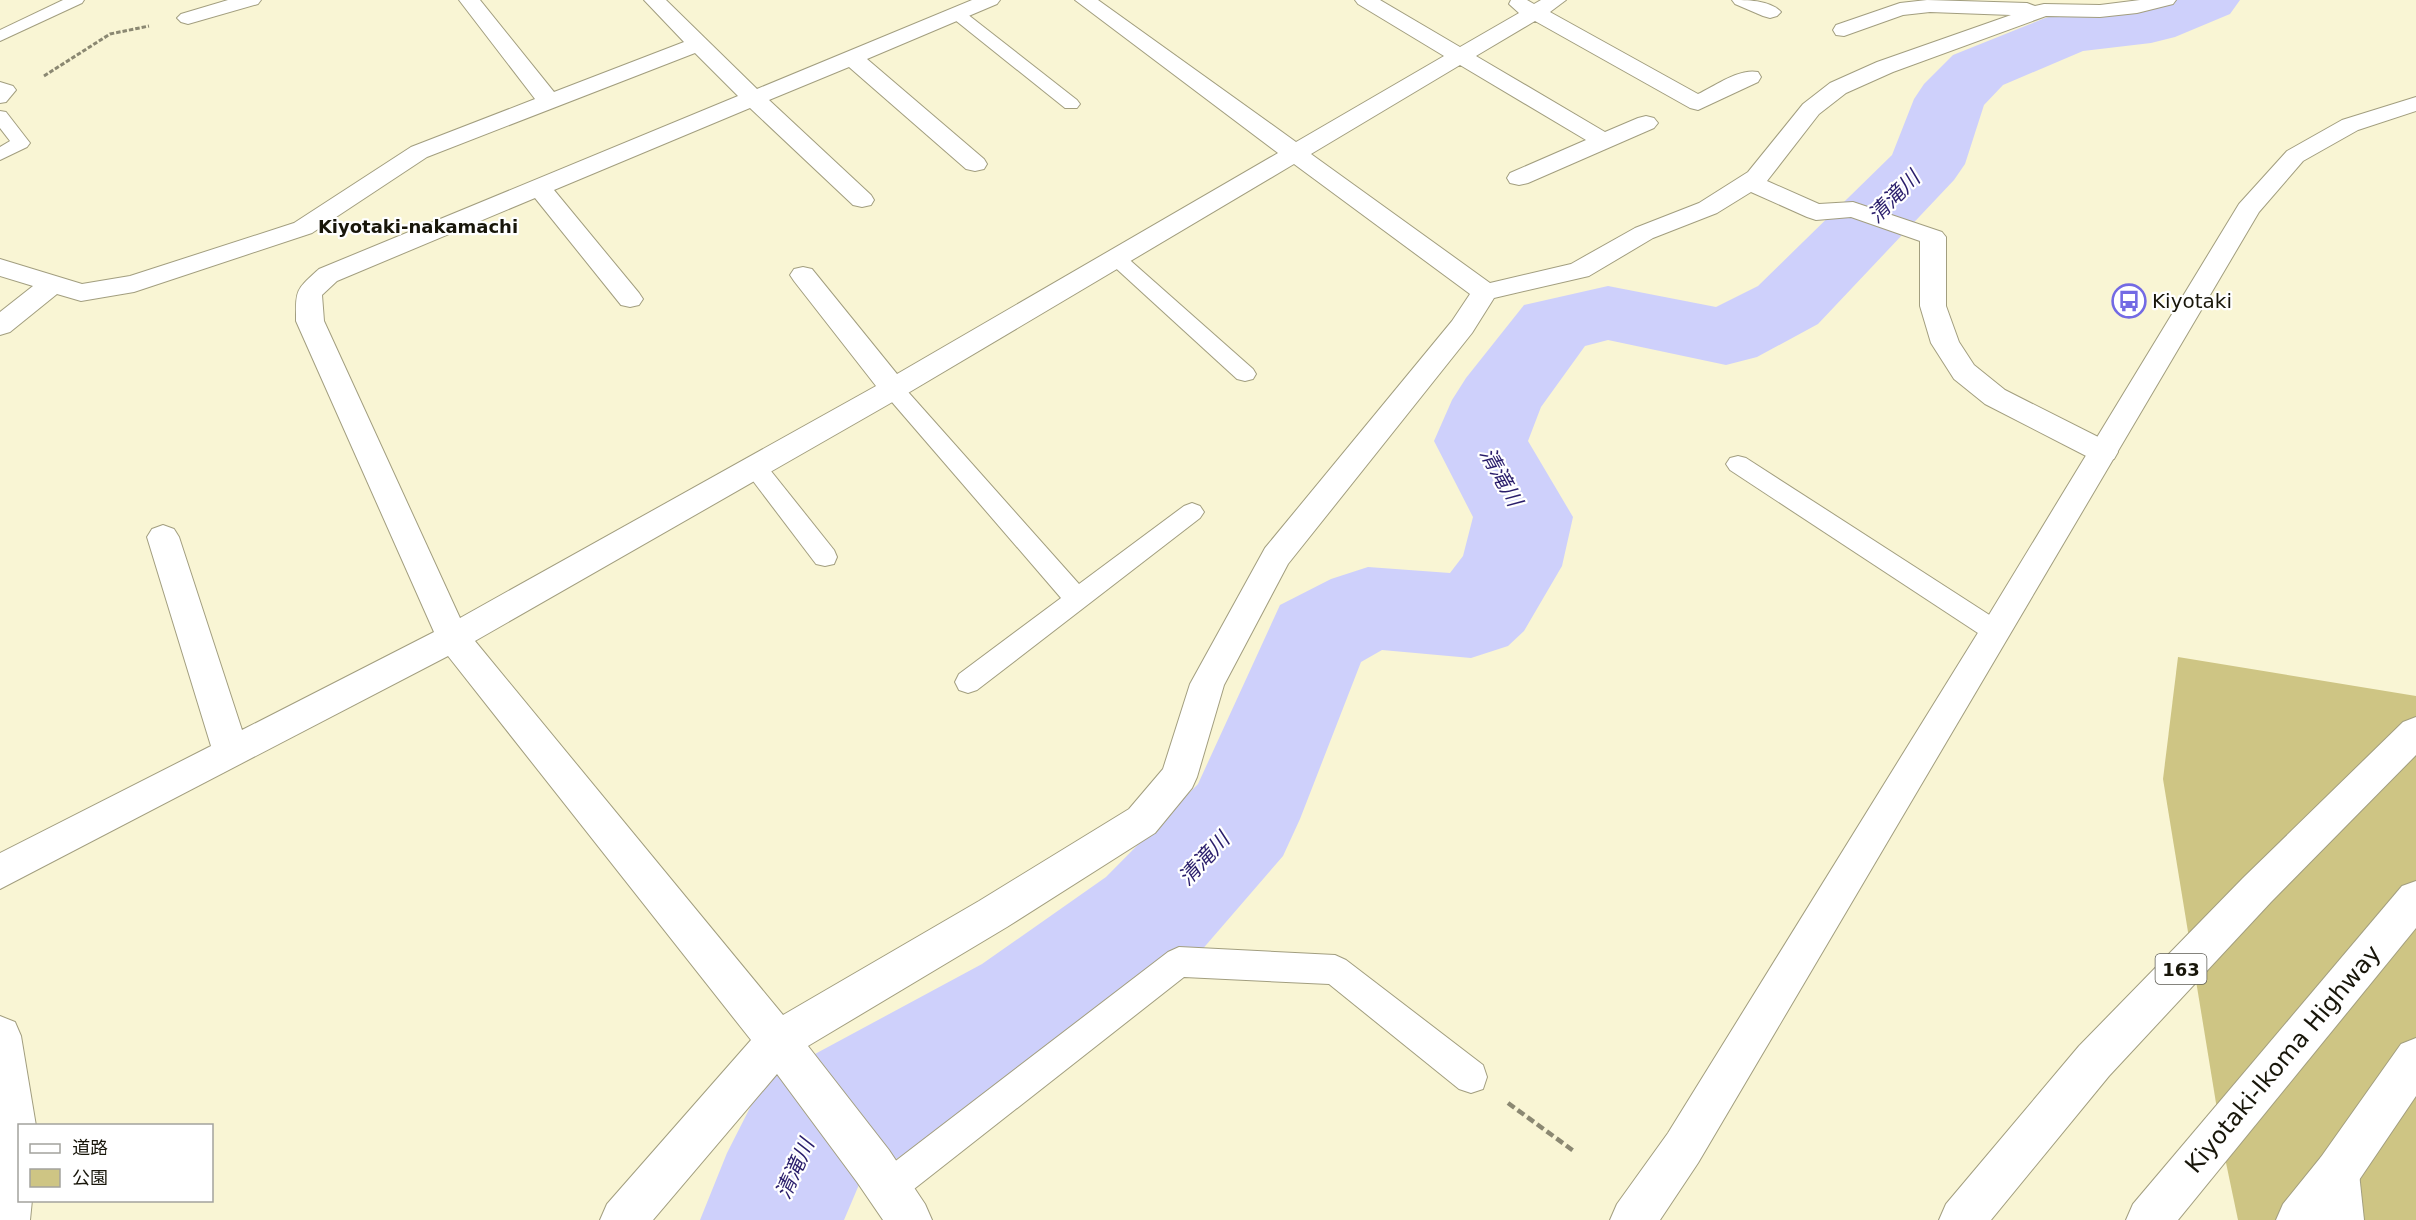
<svg xmlns="http://www.w3.org/2000/svg" width="2416" height="1220" viewBox="0 0 2416 1220" font-family="'DejaVu Sans','Noto Sans JP',sans-serif">
	<style>
		.green { fill: #cec584 }
		.lines { fill: none; stroke-linecap: round; stroke-linejoin: round }
		.river { fill: #ced0fb; fill-rule: evenodd }
		.lane-casing { stroke: #a29e7f; stroke-width: 2 }
		.street-casing { stroke: #a29e7f; stroke-width: 2 }
		.secondary-casing { stroke: #a29e7f; stroke-width: 2 }
		.highway-casing { stroke: #a29e7f; stroke-width: 2 }
		.path-far1 { stroke: #8b8872; stroke-width: 3; stroke-dasharray: 4.5 2; stroke-linecap: butt }
		.path { stroke: #8b8872; stroke-width: 4.5; stroke-dasharray: 8 4; stroke-linecap: butt }
		.lane { fill: #fff; fill-rule: evenodd }
		.street { fill: #fff; fill-rule: evenodd }
		.secondary { fill: #fff; fill-rule: evenodd }
		.highway { fill: #fff; fill-rule: evenodd }
		.labels { text-anchor: middle; dominant-baseline: central; stroke-width: 4.5; stroke-linejoin: round; paint-order: stroke }
		.far-neighbourhood-label { font-size: 18px; font-weight: bold; fill: #18160a; stroke: #fff }
		.shield { fill: #fff; stroke: #5d5c54; stroke-width: 1.5 }
		.shield-label { font-size: 18px; font-weight: bold; fill: #18160a }
		.poi-label { font-size: 20px; fill: #18160a; stroke: #fff; text-anchor: start }
		.water-label { font-size: 21px; font-style: italic; fill: #291d6b; stroke: #fff }
		.near-street-label { font-size: 24px; fill: #18160a; stroke: #fff }
	</style>
	<rect width="100%" height="100%" fill="#f9f5d4"/>
	<path class="green" d="M2178 657 2416 696V1220H2238L2225 1158 2163 779Z"/>
	<g class="lines">
		<path class="river" d="M2149 0H2240L2230 14 2175 37 2151 43 2083 51 2003 85 1984 105 1965 164 1954 180 1818 324 1757 357 1726 365 1608 340 1585 346 1541 407 1528 441 1573 517 1562 566 1524 631 1508 646 1471 658 1382 650 1361 662 1300 819 1283 856 1194 959 1074 1052 861 1180 844 1220H700L727 1153 763 1082 982 964 1106 877 1198 784 1280 605 1331 579 1368 567 1450 573 1463 556 1473 517 1434 441 1452 400 1466 378 1524 305 1608 286 1716 307 1758 286 1892 155 1914 99 1924 84 1953 55 2045 18 2069 12 2139 4Z"/>
		<defs>
			<g id="lane">
				<path d="M63 0H84L82 3 0 41V30Z"/>
				<path d="M956 8 962 10 1077 100 1080 104 1077 108H1065L950 16 948 13 950 10Z"/>
				<path d="M0 82 13 86 16 90 6 102 0 103Z"/>
				<path d="M0 111 6 112 30 143 27 147 0 160V147L10 141 0 128Z"/>
				<path d="M1116 252 1123 254 1253 369 1256 374 1253 379 1245 381 1237 379 1109 262 1106 258 1109 254Z"/>
				<path d="M893 382 901 384 1079 584 1184 506 1192 503 1200 506 1204 512 1200 518 977 690 968 693 959 690 955 682 959 674 1061 598 885 394 882 389 885 384Z"/>
				<path d="M1738 456 1746 458 2005 625 2009 632 2005 639 1996 642 1987 639 1730 470 1726 464 1730 458Z"/>
				<path d="M755 459 763 461 834 550 837 557 834 564 825 566 816 564 747 473 743 467 747 461Z"/>
				<path d="M1179 947 1335 955 1346 960 1483 1065 1487 1077 1483 1089 1471 1093 1459 1089 1329 984 1184 977 900 1200 888 1205 876 1200 871 1188 876 1176 1168 952Z"/>
			</g>
			<g id="street">
				<path d="M228 0H261L258 4 188 24 181 22 177 18 181 14Z"/>
				<path d="M459 0H480L554 92 684 42 644 0H666L757 89 972 0H1000L997 4 867 59 984 159 987 164 984 169 975 171 966 169 849 67 769 100 871 195 874 200 871 205 862 207 853 205 750 108 554 190 639 293 643 299 639 305 630 307 621 305 535 198 337 281 322 295 324 321 460 618 876 386 794 281 790 275 794 269 803 267 812 269 897 374 1278 153 1075 0H1098L1296 142 1444 56 1358 4 1355 0H1380L1460 47 1519 13 1509 4 1511 0H1527L1534 4 1541 0H1566L1550 12 1698 94C1715 86 1739 68 1758 72L1761 77 1758 82 1698 110 1690 108 1535 21 1476 56 1605 132 1638 118 1646 116 1654 118 1658 123 1654 128 1528 183 1519 185 1510 183 1507 178 1510 173 1586 140 1460 65 1311 154 1490 283 1571 264 1635 228 1699 203 1748 172 1803 104 1830 83 1877 62 2011 15 1930 12 1903 15 1844 36 1836 35 1833 30 1836 25 1900 3 1927 0 2027 3 2035 6 2044 4 2100 5 2140 0H2176L2173 4 2137 13 2100 17 2046 16 1893 72 1846 93 1819 114 1767 181 1819 204 1853 202 1942 232 1946 237V306L1959 342 1974 365 2005 390 2114 445 2118 452 2114 459 2103 462 2092 459 1985 404 1954 379 1931 343 1920 306V241L1851 217 1816 220 1807 217 1751 192 1717 213 1653 238 1589 276 1494 298 1472 333 1288 564 1224 685 1197 777 1192 788 1155 833 1007 927 808 1046 889 1150 925 1204 932 1220H883L857 1182 777 1074 653 1220H600L607 1204 751 1040 448 656 0 889V853L211 746 147 537 152 529 163 525 174 529 179 537 242 730 434 632 296 321C296 289 295 291 319 269L738 96 695 53 427 157 312 233 134 292 81 301 57 294 10 332 0 335V312L33 286 0 276V259L82 284 130 276 294 223 411 147 535 99ZM1294 164 1470 294 1452 321 1265 548 1190 684 1163 769 1129 809 979 901 783 1015 475 641 903 396Z"/>
				<path d="M1732 0C1747 0 1770 0 1781 12L1777 16 1770 18 1763 16 1735 4Z"/>
				<path d="M0 1016 15 1022 21 1036 36 1126H20V1200H32L30 1220H0Z"/>
			</g>
			<g id="secondary">
				<path d="M2416 97V111L2358 130 2303 161 2259 212 1698 1163 1660 1220H1610L1617 1204 1668 1133 1984 623 2239 204 2287 151 2342 120Z"/>
				<path d="M2337 1151 2353 1157 2359 1173 2364 1220H2318L2315 1173 2321 1157Z"/>
			</g>
			<g id="highway">
				<path d="M2416 717V755L2271 902 2109 1076 1991 1220H1939L1946 1204 2079 1046 2243 878 2403 722Z"/>
				<path d="M2416 881V928L2178 1220H2126L2133 1204 2402 886Z"/>
				<path d="M2416 1038V1096L2353 1189 2328 1220H2276L2283 1204 2321 1157 2401 1044Z"/>
			</g>
		</defs>
		<use href="#lane" class="lane-casing"/>
		<use href="#street" class="street-casing"/>
		<use href="#secondary" class="secondary-casing"/>
		<use href="#highway" class="highway-casing"/>
		<path class="path-far1" d="M44 76 110 34 149 26"/>
		<path class="path" d="M1508 1103 1575 1152"/>
		<use href="#lane" class="lane"/>
		<use href="#street" class="street"/>
		<use href="#secondary" class="secondary"/>
		<use href="#highway" class="highway"/>
	</g>
	<defs>
		<symbol id="bus-ring" viewBox="-11 -11 22 22"><circle r="9.5" fill="#fff" stroke="#736ae4" stroke-width="1.5"/><path d="M-5-6H5V4H4V6H2V4H-2V6H-4V4H-5ZM-3.5-4V0h7V-4ZM-3.5 1.2v1.5H-2V1.2ZM2 1.2v1.5H3.5V1.2Z" fill="#736ae4"/></symbol>
	</defs>
	<g fill-rule="evenodd">
		<use href="#bus-ring" x="2110" y="282" width="38" height="38"/>
	</g>
	<g class="labels">
		<g class="far-neighbourhood-label">
			<text x="418" y="226">Kiyotaki-nakamachi</text>
		</g>
		<rect class="shield" x="2155.5" y="954" width="51" height="30" rx="4.5"/>
		<g class="shield-label">
			<text x="2181" y="969">163</text>
		</g>
		<g class="poi-label">
			<text x="2152" y="301">Kiyotaki</text>
		</g>
		<g class="water-label">
			<text transform="translate(1894 197) rotate(-45)">清滝川</text>
			<text transform="translate(1501 477) rotate(61)">清滝川</text>
			<text transform="translate(1204 859) rotate(-47)">清滝川</text>
			<text transform="translate(795 1169) rotate(-66)">清滝川</text>
		</g>
		<g class="near-street-label">
			<text transform="translate(2283 1059) rotate(-50)">Kiyotaki-Ikoma Highway</text>
		</g>
	</g>
	<rect x="18" y="1124" width="195" height="78" fill="#ffffff" stroke="#a3a29d" stroke-width="1.5"/>
	<rect x="30" y="1144" width="30" height="9" fill="#ffffff" stroke="#a3a29d" stroke-width="1.5"/>
	<text x="72" y="1154" font-size="18" fill="#18160a">道路</text>
	<rect x="30" y="1169" width="30" height="18" fill="#cec584" stroke="#a3a29d" stroke-width="1.5"/>
	<text x="72" y="1184" font-size="18" fill="#18160a">公園</text>
</svg>
